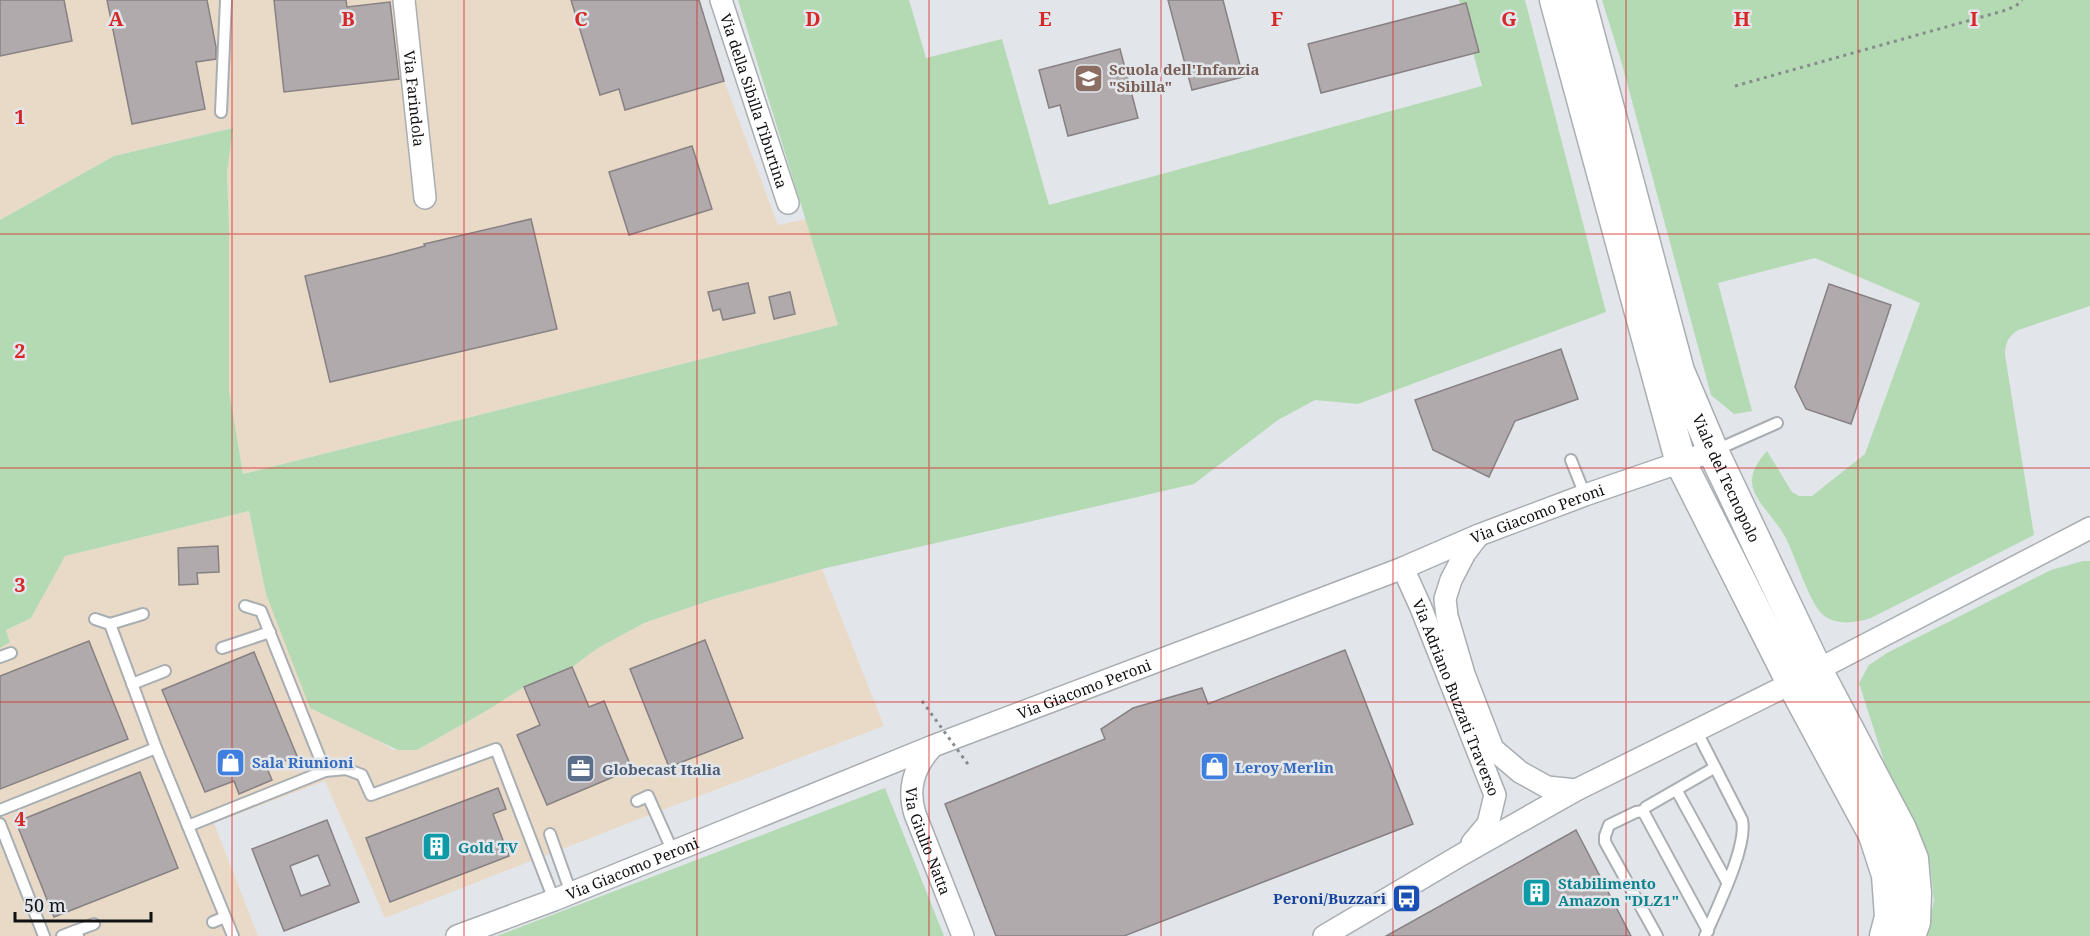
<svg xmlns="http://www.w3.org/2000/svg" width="2090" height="936" viewBox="0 0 2090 936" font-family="'Noto Serif',serif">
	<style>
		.industrial { fill: #e8dac7 }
		.green { fill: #b3dab2 }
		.building { fill: #b0aaac; stroke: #878183; stroke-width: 1.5; fill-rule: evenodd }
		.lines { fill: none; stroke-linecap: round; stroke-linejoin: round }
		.lane-casing { stroke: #a9aeb2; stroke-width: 14 }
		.street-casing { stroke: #a9aeb2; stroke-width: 24 }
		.secondary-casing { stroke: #a9aeb2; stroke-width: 33 }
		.path { stroke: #888b8e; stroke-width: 3; stroke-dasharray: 3 4.5; stroke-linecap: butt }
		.lane { stroke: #fff; stroke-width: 10 }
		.street { stroke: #fff; stroke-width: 21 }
		.secondary { stroke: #fff; stroke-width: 30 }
		.path-bridge { stroke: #888b8e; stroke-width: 3; stroke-dasharray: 3 4.5; stroke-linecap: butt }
		.grid { fill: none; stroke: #d62828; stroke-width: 1.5; stroke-opacity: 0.55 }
		.labels { text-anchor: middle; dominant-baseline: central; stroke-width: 5; stroke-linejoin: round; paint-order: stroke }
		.education-label { font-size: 15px; font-weight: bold; fill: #785e54; stroke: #e2e6eb; text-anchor: start }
		.street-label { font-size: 15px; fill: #101113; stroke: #e2e6eb }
		.shop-label { font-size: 15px; font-weight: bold; fill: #366cbe; stroke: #e2e6eb; text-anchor: start }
		.service-label { font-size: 15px; font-weight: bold; fill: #4e5e75; stroke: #e2e6eb; text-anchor: start }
		.culture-label { font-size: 15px; font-weight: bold; fill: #0d838f; stroke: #e2e6eb; text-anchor: start }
		.transit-label { font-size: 15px; font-weight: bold; fill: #164399; stroke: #e2e6eb; text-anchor: end }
		.grid-label { font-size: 20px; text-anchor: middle; font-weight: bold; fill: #d62828; stroke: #e2e6eb; stroke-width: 5; stroke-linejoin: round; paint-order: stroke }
	</style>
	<rect width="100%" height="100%" fill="#e2e6eb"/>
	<g class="industrial">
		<path d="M0 0H694L778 225 806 219 838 325 243 474 229 391V230L227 172 232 128 114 156 0 220Z"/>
		<path d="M249 511 266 594 317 698 393 750H417L486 711 524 687 572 667 598 648 644 623 714 599 822 569 884 726 665 809 385 918 325 781 214 823 258 936H0V648L10 642 6 630 31 618 64 556Z"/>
	</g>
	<g class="green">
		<path d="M738 0H909L926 58 1002 39 1049 205 1482 86 1459 0H1525L1606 312 1358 404 1315 400 1278 420 1194 484 822 569 714 599 644 623 598 648 572 667 524 687 486 711 417 750H398L310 708 266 594 249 511 65 556 31 618 6 630 10 642 0 648V220L114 156 233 128 227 172 229 230V391L243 474 838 325Z"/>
		<path d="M1602 0H2090V306L2018 330C2008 337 2005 343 2005 355L2034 535 1871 618C1856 623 1835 626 1822 614 1808 600 1795 554 1784 535 1777 522 1756 501 1753 488 1749 474 1758 461 1767 451L1792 492 1799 496H1812L1865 454 1920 303 1815 258 1718 283 1752 411 1734 414 1711 395 1622 64Z"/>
		<path d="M2083 561H2090V936H1926L1934 901 1930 862 1885 764 1859 683 1869 665 1887 653 2051 570Z"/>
		<path d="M885 788 944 936H497Z"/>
	</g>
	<g class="building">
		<path d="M0 0H64L72 41 0 56Z"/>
		<path d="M107 0H207L216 47V59L196 62 205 109 132 124Z"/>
		<path d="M274 0H346L347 7 390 2 399 79 284 92Z"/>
		<path d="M571 0H699L724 81 625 110 619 89 600 95Z"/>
		<path d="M1168 0H1223L1243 77 1192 90Z"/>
		<path d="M1466 3 1479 52 1321 93 1308 44Z"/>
		<path d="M1120 49 1138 118 1068 136 1060 105 1049 108 1039 70Z"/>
		<path d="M692 146 712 209 629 235 609 172Z"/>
		<path d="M531 219 557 329 330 382 305 276 391 255 425 246 424 244Z"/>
		<path d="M748 283 755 313 723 320 720 309 713 311 708 292Z"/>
		<path d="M1829 284 1891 305 1851 424 1806 409 1795 387Z"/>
		<path d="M790 292 795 314 774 319 769 297Z"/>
		<path d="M1561 349 1578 399 1515 421 1489 477 1433 450 1415 400Z"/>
		<path d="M218 546 219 572 197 573 198 584 179 585 178 548Z"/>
		<path d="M705 640 743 738 669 767 630 669Z"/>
		<path d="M89 641 128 739 0 789V676Z"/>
		<path d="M1345 650 1413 824 1124 936H996L945 804 1105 739 1101 729 1133 708 1202 688 1208 704Z"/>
		<path d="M254 652 297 756 267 768 272 780 239 794 234 781 205 792 162 690Z"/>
		<path d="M572 667 589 707 604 701 632 769 547 805 517 735 540 725 524 687Z"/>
		<path d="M140 772 178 868 54 917 16 822Z"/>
		<path d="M498 788 506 809 493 814 509 856 390 902 366 838Z"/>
		<path d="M327 820 359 902 284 931 252 849ZM318 855 330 885 301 896 290 866Z"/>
		<path d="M1576 830 1631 936H1386L1544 848Z"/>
	</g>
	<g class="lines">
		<defs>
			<g id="lane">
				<path d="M221 112 226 0"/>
				<path d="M1716 450 1777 423"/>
				<path d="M1571 460 1585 495"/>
				<path d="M95 619 110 624 156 748 233 936"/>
				<path d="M110 624 143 614"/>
				<path d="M222 648 270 632"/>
				<path d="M0 657 11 653"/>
				<path d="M132 684 165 671"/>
				<path d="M1696 730 1742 820C1748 846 1716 910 1705 936"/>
				<path d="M325 771 346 769 362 775 371 795 496 749 554 900"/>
				<path d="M1677 791 1727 882"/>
				<path d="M637 801 648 796 673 852"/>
				<path d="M0 810 156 748"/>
				<path d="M1643 811 1708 931"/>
				<path d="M0 824 44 936"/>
				<path d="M188 826 325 771 261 611 245 606"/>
				<path d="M550 834 571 893"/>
				<path d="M213 922 225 917"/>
				<path d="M75 931 94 924"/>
				<path d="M62 936 75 931 78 936"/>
				<path d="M1657 936 1605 842V836L1609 825 1636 812 1643 811 1646 807 1714 768"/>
			</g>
			<g id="street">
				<path id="s1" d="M404 0 425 198"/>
				<path id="s2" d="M721 0 788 203"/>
				<path d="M1478 536 1465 553 1451 580 1445 599 1447 616 1464 674 1493 749 1520 772 1547 787 1576 790"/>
				<path id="s3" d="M1403 568 1421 608 1495 795 1488 824 1472 843"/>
				<path id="s4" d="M932 747C914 767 907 788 915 814L963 936"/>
				<path id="s5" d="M457 936 554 900 933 746 1403 568 1479 535 1585 495 1713 451"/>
				<path d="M1324 936 1461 855 1576 790 1792 683 2090 528"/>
			</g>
			<g id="secondary">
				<path d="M1555 0 1681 463 1792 683 1874 835 1887 875 1890 917 1885 936"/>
				<path id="s6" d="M1580 0 1679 371 1713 451 1817 670 1901 829 1913 859 1916 893 1915 922 1910 936"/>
			</g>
		</defs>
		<use href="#lane" class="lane-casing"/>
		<use href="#street" class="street-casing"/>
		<use href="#secondary" class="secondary-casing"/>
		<path class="path" d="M1735 86 2003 11 2016 6 2022 0"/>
		<use href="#lane" class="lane"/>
		<use href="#street" class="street"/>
		<use href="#secondary" class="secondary"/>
		<path class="path-bridge" d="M922 701 970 767"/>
	</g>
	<path class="grid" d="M232 0V936M464 0V936M697 0V936M929 0V936M1161 0V936M1393 0V936M1626 0V936M1858 0V936M0 234H2090M0 468H2090M0 702H2090"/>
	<defs>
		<symbol id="school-square" viewBox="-11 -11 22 22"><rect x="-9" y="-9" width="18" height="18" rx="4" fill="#8d6e63" stroke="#e2e6eb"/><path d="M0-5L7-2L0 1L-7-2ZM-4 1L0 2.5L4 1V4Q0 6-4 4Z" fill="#fff"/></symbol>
		<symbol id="shop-square" viewBox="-11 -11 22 22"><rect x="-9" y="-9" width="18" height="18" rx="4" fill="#3f7fe0" stroke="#e2e6eb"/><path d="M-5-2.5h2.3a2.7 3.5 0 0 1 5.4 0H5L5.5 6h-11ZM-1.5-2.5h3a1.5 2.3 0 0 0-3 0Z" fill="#fff"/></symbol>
		<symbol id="office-square" viewBox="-11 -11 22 22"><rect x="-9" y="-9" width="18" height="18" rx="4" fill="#5c6f8a" stroke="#e2e6eb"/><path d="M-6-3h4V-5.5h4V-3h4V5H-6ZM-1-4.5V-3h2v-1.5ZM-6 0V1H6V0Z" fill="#fff"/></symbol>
		<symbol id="building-square" viewBox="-11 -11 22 22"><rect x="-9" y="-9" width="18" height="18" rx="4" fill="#0f9aa8" stroke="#e2e6eb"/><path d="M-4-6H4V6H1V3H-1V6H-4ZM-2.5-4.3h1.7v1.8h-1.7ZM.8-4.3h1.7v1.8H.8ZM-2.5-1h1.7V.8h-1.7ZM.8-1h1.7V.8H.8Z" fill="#fff"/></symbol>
		<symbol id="bus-square" viewBox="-11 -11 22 22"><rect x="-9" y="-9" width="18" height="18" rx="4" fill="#1a4fb4" stroke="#e2e6eb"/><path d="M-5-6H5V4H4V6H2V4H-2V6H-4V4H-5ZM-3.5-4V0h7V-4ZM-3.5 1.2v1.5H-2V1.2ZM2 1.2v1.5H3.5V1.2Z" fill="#fff"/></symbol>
	</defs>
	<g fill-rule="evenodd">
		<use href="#school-square" x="1072" y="62" width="33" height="33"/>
		<use href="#shop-square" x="214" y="746" width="33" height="33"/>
		<use href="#shop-square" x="1198" y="750" width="33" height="33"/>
		<use href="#office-square" x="564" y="752" width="33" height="33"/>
		<use href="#building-square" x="420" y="830" width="33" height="33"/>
		<use href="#building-square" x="1520" y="876" width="33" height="33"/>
		<use href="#bus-square" x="1390" y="882" width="33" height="33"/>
	</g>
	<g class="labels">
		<g class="education-label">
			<text x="1109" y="69">Scuola dell'Infanzia<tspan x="1109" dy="17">"Sibilla"</tspan></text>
		</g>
		<g class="street-label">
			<text stroke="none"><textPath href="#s1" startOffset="99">Via Farindola</textPath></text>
			<text stroke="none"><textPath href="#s2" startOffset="106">Via della Sibilla Tiburtina</textPath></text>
			<text stroke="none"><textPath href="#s6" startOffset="501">Viale del Tecnopolo</textPath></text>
			<text stroke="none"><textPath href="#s5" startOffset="1160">Via Giacomo Peroni</textPath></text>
			<text stroke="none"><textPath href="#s5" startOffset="674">Via Giacomo Peroni</textPath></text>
			<text stroke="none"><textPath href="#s3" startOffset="140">Via Adriano Buzzati Traverso</textPath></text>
			<text stroke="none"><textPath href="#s4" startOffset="102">Via Giulio Natta</textPath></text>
			<text stroke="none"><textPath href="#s5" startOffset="188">Via Giacomo Peroni</textPath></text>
		</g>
		<g class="shop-label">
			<text x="252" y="762">Sala Riunioni</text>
			<text x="1235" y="767">Leroy Merlin</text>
		</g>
		<g class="service-label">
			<text x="602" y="769">Globecast Italia</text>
		</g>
		<g class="culture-label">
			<text x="458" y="847">Gold TV</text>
			<text x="1558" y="883">Stabilimento<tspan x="1558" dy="17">Amazon "DLZ1"</tspan></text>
		</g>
		<g class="transit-label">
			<text x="1386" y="898">Peroni/Buzzari</text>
		</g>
	</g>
	<g class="grid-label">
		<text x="116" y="26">A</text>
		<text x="348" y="26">B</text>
		<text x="581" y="26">C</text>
		<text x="813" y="26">D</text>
		<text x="1045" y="26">E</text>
		<text x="1277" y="26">F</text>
		<text x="1509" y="26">G</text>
		<text x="1742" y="26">H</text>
		<text x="1974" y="26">I</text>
		<text x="20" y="124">1</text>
		<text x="20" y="358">2</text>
		<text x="20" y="592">3</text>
		<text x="20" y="826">4</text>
	</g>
	<path d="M15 912v9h136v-9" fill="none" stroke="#101113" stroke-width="3"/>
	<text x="24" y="912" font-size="18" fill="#101113" stroke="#e2e6eb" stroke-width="4.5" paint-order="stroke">50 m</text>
</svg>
